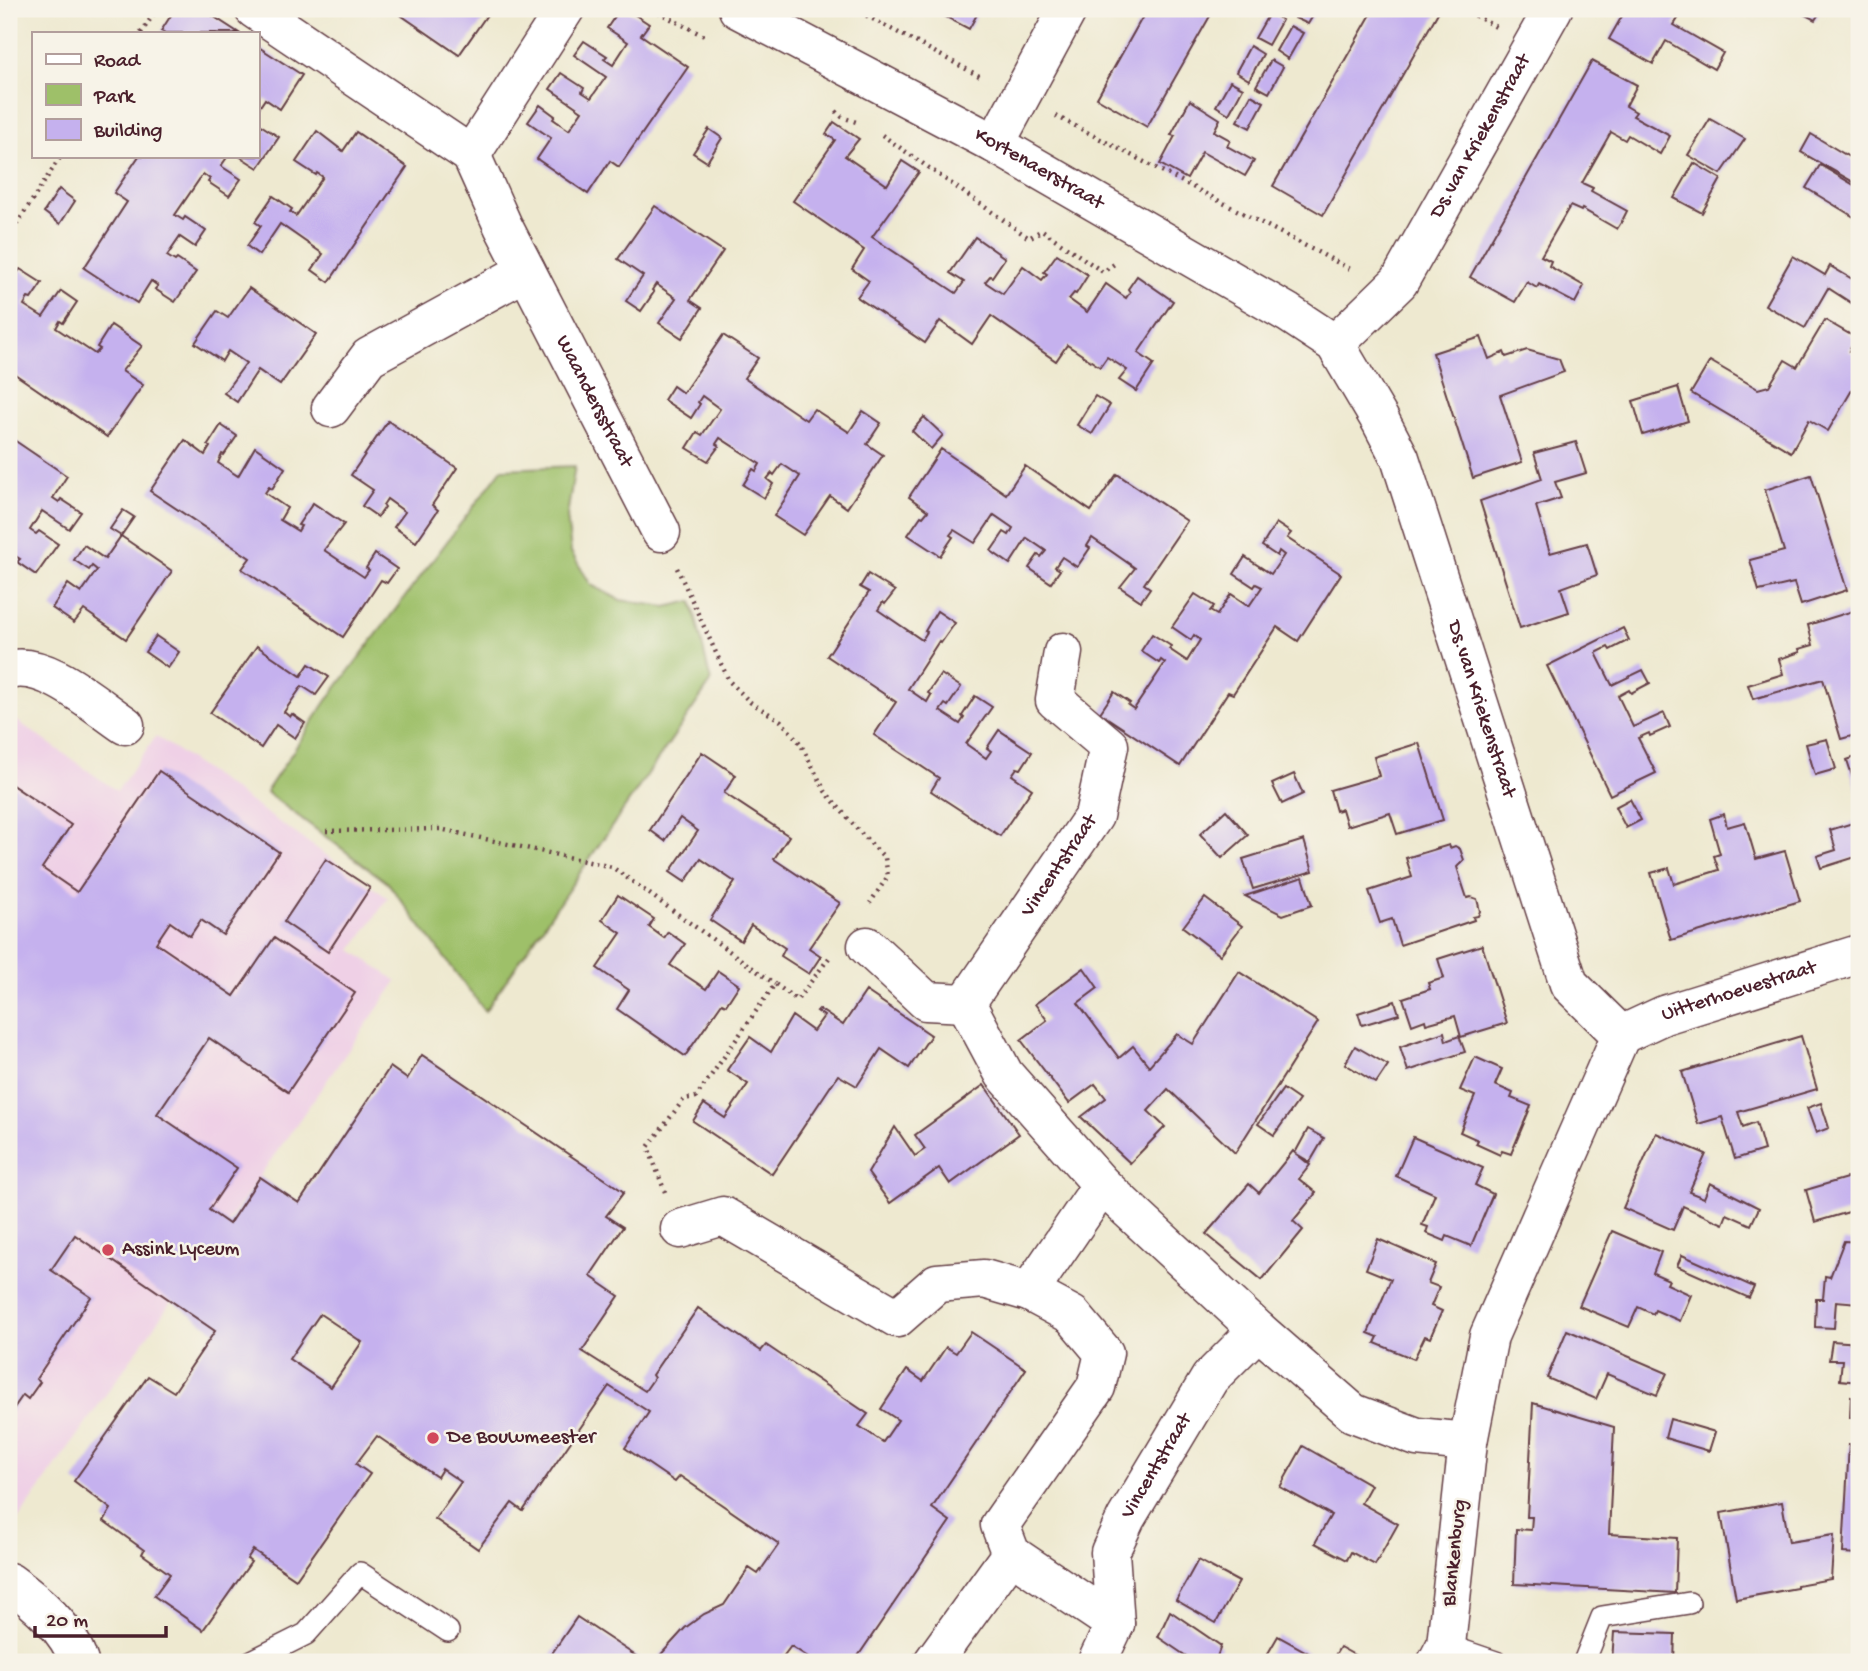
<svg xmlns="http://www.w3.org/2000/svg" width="1868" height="1671" viewBox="0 0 1868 1671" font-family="'Gochi Hand',sans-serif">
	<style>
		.built { fill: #efd0e6 }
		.green { fill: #9ec069; stroke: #74704a; stroke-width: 2 }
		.building { fill: #c5b1ee; fill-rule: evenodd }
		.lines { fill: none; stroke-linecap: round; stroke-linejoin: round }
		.lane-casing { stroke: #633d44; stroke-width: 24 }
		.street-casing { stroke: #633d44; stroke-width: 41 }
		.path { stroke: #633d44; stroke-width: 4.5; stroke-dasharray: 2 5; stroke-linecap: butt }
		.lane { stroke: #fff; stroke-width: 21 }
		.street { stroke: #fff; stroke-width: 38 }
		.poi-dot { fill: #d1495b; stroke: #f7f3e8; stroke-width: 2.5 }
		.labels { text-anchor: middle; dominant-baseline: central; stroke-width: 5; stroke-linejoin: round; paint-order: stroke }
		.street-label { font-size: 21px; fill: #4a1f2b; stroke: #f7f3e8 }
		.poi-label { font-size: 21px; fill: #4a1f2b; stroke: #f7f3e8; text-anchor: start }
	</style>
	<rect width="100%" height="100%" fill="#f7f3e8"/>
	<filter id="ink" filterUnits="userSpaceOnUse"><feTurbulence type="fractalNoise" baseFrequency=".0143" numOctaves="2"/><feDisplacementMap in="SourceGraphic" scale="14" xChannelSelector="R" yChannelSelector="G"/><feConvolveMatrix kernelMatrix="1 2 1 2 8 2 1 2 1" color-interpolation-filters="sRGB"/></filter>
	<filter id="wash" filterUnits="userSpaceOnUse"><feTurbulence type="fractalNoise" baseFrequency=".00686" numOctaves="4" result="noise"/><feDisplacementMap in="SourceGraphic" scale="28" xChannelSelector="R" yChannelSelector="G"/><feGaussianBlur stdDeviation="1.57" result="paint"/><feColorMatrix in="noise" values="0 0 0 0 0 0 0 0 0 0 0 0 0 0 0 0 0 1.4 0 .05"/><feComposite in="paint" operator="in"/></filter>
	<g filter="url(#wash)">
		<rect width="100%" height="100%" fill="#eee9d0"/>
		<path class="built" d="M9 715 117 791 156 736 388 898 352 950 397 981 15 1524 9 1519Z"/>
		<path class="green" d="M575 466 567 516 571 552 591 585 620 600 666 607 692 601 711 682 485 1011 388 883 266 792 330 696 502 469Z"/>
		<g id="blocks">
			<g class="building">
				<path d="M175 9H202L239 33H165L161 31Z"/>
				<path d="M392 9H491L459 55Z"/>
				<path d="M620 9H626L649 24 641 35 688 67 619 167 610 161 588 194 537 159 551 138 528 122 540 105 555 116 553 119 569 130 582 111 550 89 561 73 584 88 582 92 591 98 606 77 574 55 584 41 607 56 604 59 613 65 628 42 607 28Z"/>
				<path d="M931 9H980L969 29Z"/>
				<path d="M1147 9H1214L1147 127 1097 98Z"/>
				<path d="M1300 9H1317L1308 24 1295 18Z"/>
				<path d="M1374 9H1440L1323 215 1273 186Z"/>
				<path d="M1626 9H1684L1674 25 1723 53 1714 69 1666 41 1653 64 1609 39Z"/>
				<path d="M1794 9H1822L1815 20Z"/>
				<path d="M1270 12 1282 20 1268 45 1255 38Z"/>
				<path d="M1290 26 1303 33 1288 59 1276 51Z"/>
				<path d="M257 46 302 75 280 109 265 99 257 111Z"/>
				<path d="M1250 46 1263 54 1249 80 1236 72Z"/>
				<path d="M1271 60 1283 67 1269 93 1256 86Z"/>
				<path d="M1592 61 1637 85 1626 106 1636 112 1633 116 1670 136 1660 154 1628 135 1625 140 1611 132 1582 183 1593 188 1591 191 1627 211 1622 221 1617 229 1582 209 1581 211 1570 206 1541 256 1551 261 1549 266 1584 286 1575 303 1539 284 1537 288 1527 282 1515 302 1470 277Z"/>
				<path d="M1230 81 1243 88 1229 114 1216 106Z"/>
				<path d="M1251 95 1264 102 1250 128 1237 121Z"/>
				<path d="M1190 100 1220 119 1214 131 1230 140 1227 146 1254 161 1245 176 1202 152 1187 179 1160 164 1175 136 1171 135Z"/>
				<path d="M1710 119 1745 139 1721 174 1688 155Z"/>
				<path d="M834 122 859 139 845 156 887 185 902 161 919 172 872 237 956 293 964 282 950 273 975 237 1005 258 992 277 990 276 985 282 1003 294 1023 266 1042 280 1047 274 1044 272 1057 254 1088 275 1076 294 1074 293 1069 299 1087 312 1106 284 1126 298 1130 292 1128 289 1137 276 1173 301 1138 353 1154 364 1136 391 1119 380 1127 370 1107 357 1100 367 1067 345 1056 361 991 316 972 344 940 321 925 343 857 297 869 281 852 269 864 250 793 201 835 140 826 134Z"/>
				<path d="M259 124 279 137 258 168 239 156H257Z"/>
				<path d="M709 129 722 138 707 162 693 153Z"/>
				<path d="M317 131 343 151 356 132 407 167 329 282 312 270 323 254 280 224 259 255 247 246 261 226 255 222 273 196 292 209 290 212 296 216 323 177 317 173 316 175 296 162Z"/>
				<path d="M1811 134 1859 163V220L1806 188 1820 165 1854 185 1855 183 1801 152Z"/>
				<path d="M139 156H228L221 166 241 179 229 196 208 182 210 179 203 174 175 215 183 220 185 217 206 231 195 247 180 237 167 256 175 261 177 259 196 272 175 302 155 289 158 286 151 281 137 303 84 268 127 202 114 193Z"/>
				<path d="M1694 163 1721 179 1702 213 1674 198Z"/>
				<path d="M59 189 75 201 60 224 44 212Z"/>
				<path d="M655 206 723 251 690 300 702 308 682 338 659 323 676 298 656 284 652 290 654 292 641 311 626 301 643 276 618 259Z"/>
				<path d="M1793 256 1825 275 1830 266 1859 283V308L1828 288 1805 328 1765 305Z"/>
				<path d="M20 269 42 283 31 299 28 298 24 305 43 317 61 291 77 302 63 323 60 321 56 328 95 354 100 349 97 347 111 325 142 346 122 371 143 385 107 437 9 370V297L14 289 9 285Z"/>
				<path d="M249 288 316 334 280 385 258 370 237 402 224 393 246 363 228 351 222 361 195 343 217 311 228 318Z"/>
				<path d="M1825 320 1856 338 1849 351 1859 356V378L1828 431 1809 420 1791 452 1691 393 1710 361 1758 389 1769 386 1785 360 1797 367Z"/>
				<path d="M723 335 758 358 744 378 806 420 814 409 849 432 863 411 881 423 867 444 883 455 847 508 830 496 803 535 774 516 800 476 782 464 774 475 772 473 767 479 773 484 764 498 743 485 753 469 756 471 760 464 720 438 716 444 719 446 708 461 687 448 697 432 702 435 720 409 702 396 698 402 700 404 691 418 664 400 673 386 683 393Z"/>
				<path d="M1481 337 1489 359 1504 352 1506 357 1527 350 1559 359 1564 372 1500 395 1522 462 1473 478 1433 353Z"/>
				<path d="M1678 387 1688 421 1643 435 1633 401Z"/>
				<path d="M1095 396 1110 405 1092 434 1077 425Z"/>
				<path d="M924 417 943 435 931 449 912 431Z"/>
				<path d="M388 421 457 468 432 505 438 510 416 542 394 527 405 512 387 499 383 505 385 507 378 517 362 506 373 490 351 475Z"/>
				<path d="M221 425 237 436 224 455 222 454 218 463 238 476 255 447 285 468 272 489 269 487 265 493 287 508 280 520 298 531 301 526 298 525 313 503 344 524 324 550 364 577 369 570 366 568 375 554 397 569 387 583 381 580 343 637 242 569 250 558 150 491 185 440 205 455 210 447 208 445Z"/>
				<path d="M14 440 67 476 53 498 59 502 61 499 81 512 69 529 42 511 30 530 36 534 39 531 58 544 36 575 17 562 20 559 12 554 9 559V447Z"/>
				<path d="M1576 442 1586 473 1555 482 1561 498 1536 506 1550 553 1587 543 1597 575 1561 588 1569 612 1520 628 1480 501 1542 479 1534 453Z"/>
				<path d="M941 449 1006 494 1025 466 1091 511 1117 474 1187 521 1144 584 1150 588 1141 601 1120 587 1135 568 1092 538 1087 546 1090 548 1077 567 1062 557 1055 567 1060 570 1051 583 1029 568 1038 555 1041 557 1046 551 1027 538 1010 564 991 551 1004 532 1009 535 1013 528 994 515 975 543 954 530 950 535 953 537 940 556 908 535 921 516 923 517 928 511 909 497Z"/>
				<path d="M1811 475 1847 590 1801 605 1794 583 1759 591 1750 560 1784 551 1765 490Z"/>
				<path d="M123 510 134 517 121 536 110 529Z"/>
				<path d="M1276 523 1291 533 1287 538 1341 574 1298 641 1277 627 1233 694 1228 692 1180 766 1100 713 1114 692 1130 703 1128 705 1134 709 1165 663 1161 660 1159 663 1141 651 1152 634 1171 646 1169 649 1187 661 1200 640 1194 635 1191 640 1172 627 1195 594 1214 606 1210 611 1217 615 1231 594 1249 606 1262 587 1256 584 1254 587 1234 574 1245 557 1271 574 1284 555 1279 551 1277 556 1262 546Z"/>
				<path d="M121 536 172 571 126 639 84 610 74 623 52 608 68 584 81 593 97 570 92 566 89 570 74 560 84 545 105 559Z"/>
				<path d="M868 574 895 591 885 604 883 602 878 610 922 640 927 632 925 631 937 611 955 623 941 643 939 641 908 689 927 702 931 695 928 693 941 674 961 687 948 706 945 704 940 711 960 724 964 718 962 716 975 696 992 707 966 744 986 758 991 751 987 748 999 730 1032 752 1021 769 1017 768 1012 775 1032 789 1000 836 931 791 939 778 874 735 896 702 827 656 869 592 860 587Z"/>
				<path d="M1853 611 1859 632V734L1841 739 1823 679 1753 699 1748 685 1783 674 1779 659 1800 652 1799 649 1813 645 1808 625Z"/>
				<path d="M1623 628 1629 640 1610 650 1608 647 1596 653 1612 685 1643 670 1650 683 1631 693 1629 690 1618 696 1633 727 1664 713 1670 727 1650 736 1649 733 1638 738 1656 773 1610 795 1547 666Z"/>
				<path d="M156 636 179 652 168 668 145 652Z"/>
				<path d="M257 646 301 676 309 664 329 677 316 695 302 686 284 712 290 717 292 714 305 723 295 738 276 725 261 748 210 713Z"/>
				<path d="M1827 739 1836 769 1815 775 1806 744Z"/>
				<path d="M1419 743 1443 820 1397 834 1390 813 1347 826 1342 809 1336 811 1330 790 1379 776 1374 757Z"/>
				<path d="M702 752 736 775 724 793 789 836 774 859 840 903 809 948 821 956 809 974 781 956 785 948 751 925 741 941 710 920 735 882 701 859 685 882 670 872 698 831 680 818 665 841 650 830Z"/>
				<path d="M1859 756V797L1847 760Z"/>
				<path d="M159 771 279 852 223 935 201 920 190 936 170 922 156 943 234 996 274 938 355 993 288 1092 209 1038 157 1114 237 1168 209 1210 229 1224 260 1177 299 1203 390 1067 407 1079 422 1055 624 1192 606 1216 623 1227 590 1276 619 1296 582 1351 645 1391 654 1378 652 1375 698 1308 761 1351 766 1345 868 1414 859 1426 883 1442 898 1420 881 1409 907 1370 923 1381 946 1347 956 1353 971 1332 1026 1369 932 1508 950 1521 854 1662H816L791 1646 779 1662 655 1661 685 1628 704 1614 724 1605 749 1568 758 1574 779 1544 680 1476 675 1482 625 1448 649 1412 609 1386 523 1511 512 1503 478 1549 435 1519 461 1482 442 1469 437 1477 377 1436 356 1464 370 1474 296 1579 253 1550 247 1559 251 1562 203 1630 154 1596 170 1574 142 1554 144 1550 104 1521 111 1509 74 1481 148 1376 174 1392 215 1331 75 1235 51 1270 91 1297 36 1379 40 1382 28 1399 23 1395 9 1415V783L71 825 42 868 77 892ZM320 1314 362 1342 331 1387 289 1359Z"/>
				<path d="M1294 774 1303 794 1282 804 1272 784Z"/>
				<path d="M1630 799 1641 820 1626 828 1615 807Z"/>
				<path d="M1226 810 1248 835 1222 858 1200 834Z"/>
				<path d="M1724 814 1727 827 1745 822 1756 859 1785 851 1800 901 1671 940 1651 873 1669 868 1674 884 1719 870 1714 856 1720 854 1710 819Z"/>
				<path d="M1859 821V856L1821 868 1817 856 1836 850 1830 830Z"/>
				<path d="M1304 840 1313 871 1253 889 1243 859Z"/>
				<path d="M1449 845 1450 848 1455 846 1460 849 1464 860 1457 867 1462 883 1467 898 1471 897 1477 899 1480 911 1478 916 1473 917 1474 920 1400 945 1392 919 1380 923 1369 891 1412 877 1406 858Z"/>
				<path d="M326 859 370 888 328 952 284 922Z"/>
				<path d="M1303 877 1312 905 1283 915 1245 896Z"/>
				<path d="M618 895 654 919 649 927 664 938 668 932 685 944 670 965 706 989 718 971 739 985 726 1005 722 1003 685 1056 617 1009 629 990 597 968 621 933 602 920Z"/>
				<path d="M1205 898 1242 926 1220 955 1183 927Z"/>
				<path d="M1482 945 1507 1023 1461 1037 1455 1016 1426 1024 1425 1020 1412 1025 1403 998 1430 989 1428 983 1444 978 1438 959Z"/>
				<path d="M1084 968 1098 988 1078 1003 1119 1058 1133 1046 1149 1066 1177 1034 1193 1044 1239 972 1318 1022 1235 1153 1168 1089 1148 1111 1165 1127 1130 1163 1081 1117 1106 1098 1095 1084 1069 1103 1021 1040 1047 1020 1035 1004Z"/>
				<path d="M866 991 931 1035 909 1068 881 1049 857 1086 838 1075 772 1174 693 1121 704 1104 725 1118 748 1084 727 1070 750 1037 771 1052 792 1016 813 1031 824 1016 817 1011 819 1009 843 1025Z"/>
				<path d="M1395 1001 1399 1014 1362 1025 1358 1013Z"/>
				<path d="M1444 1032 1446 1041 1459 1036 1465 1052 1408 1071 1400 1047Z"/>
				<path d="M1801 1036 1817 1089 1738 1112 1743 1127 1756 1122 1764 1150 1735 1159 1722 1117 1698 1124 1682 1072Z"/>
				<path d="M1355 1046 1388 1065 1376 1083 1345 1064Z"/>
				<path d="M1475 1057 1502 1069 1495 1085 1513 1093 1511 1098 1531 1106 1511 1154 1502 1151 1500 1155 1476 1144 1478 1140 1460 1132 1475 1096 1460 1090Z"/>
				<path d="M984 1085 1019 1134 950 1184 939 1168 890 1203 868 1173 895 1127 915 1156 925 1149 915 1135Z"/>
				<path d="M1283 1089 1299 1100 1274 1135 1258 1124Z"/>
				<path d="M1821 1103 1829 1128 1816 1133 1807 1108Z"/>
				<path d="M1308 1129 1324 1138 1310 1162 1295 1153 1310 1165 1299 1179 1316 1193 1293 1221 1303 1230 1262 1280 1206 1234 1249 1184 1259 1193 1293 1151 1295 1153Z"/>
				<path d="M1656 1133 1706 1154 1689 1192 1704 1198 1710 1183 1759 1208 1751 1225 1727 1214 1723 1224 1683 1206 1673 1230 1623 1208Z"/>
				<path d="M1413 1137 1483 1168 1475 1185 1493 1194 1471 1246 1447 1236 1445 1241 1426 1233 1428 1227 1422 1225 1435 1194 1396 1176Z"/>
				<path d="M1850 1177 1859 1209 1815 1222 1806 1190Z"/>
				<path d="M1612 1231 1661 1252 1653 1273 1669 1280 1667 1284 1691 1295 1680 1321 1655 1310 1653 1314 1638 1307 1629 1327 1579 1306Z"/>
				<path d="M1378 1239 1436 1264 1428 1283 1439 1287 1431 1306 1442 1311 1430 1338 1425 1336 1414 1359 1375 1343 1378 1337 1368 1333 1391 1279 1366 1269Z"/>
				<path d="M1844 1241 1859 1242V1303L1836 1301 1834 1328 1815 1327 1816 1299H1823L1825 1276 1830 1277Z"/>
				<path d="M1682 1255 1754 1287 1749 1298 1677 1266Z"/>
				<path d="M1567 1330 1667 1373 1657 1395 1607 1374 1596 1399 1547 1378Z"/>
				<path d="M1832 1341 1859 1343V1382L1840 1380 1842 1360H1829Z"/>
				<path d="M1851 1397 1859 1398V1554L1843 1553 1849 1444H1854L1856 1418H1850Z"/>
				<path d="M1533 1403 1614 1427 1609 1534 1677 1538 1675 1593 1514 1584 1516 1529 1531 1530 1532 1517H1527Z"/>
				<path d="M1670 1419 1715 1432 1709 1451 1665 1438Z"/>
				<path d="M1303 1446 1371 1485 1361 1503 1398 1524 1375 1565 1351 1552 1347 1560 1315 1543 1331 1515 1280 1487Z"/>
				<path d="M1782 1502 1789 1542 1834 1535 1831 1579 1797 1585V1588L1736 1599 1721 1513Z"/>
				<path d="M1198 1560 1239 1582 1216 1623 1176 1600Z"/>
				<path d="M1170 1611 1221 1646 1215 1662H1195L1158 1637Z"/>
				<path d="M577 1617 645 1662H546Z"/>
				<path d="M1614 1632 1675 1634 1674 1662H1612Z"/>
				<path d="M1278 1636 1325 1662H1263Z"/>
				<path d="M1340 1647 1367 1662H1331Z"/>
			</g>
		</g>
	</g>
	<g filter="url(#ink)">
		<use href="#blocks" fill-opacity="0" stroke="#633d44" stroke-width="2"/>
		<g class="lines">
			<defs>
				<g id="lane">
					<path d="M1446 1645 1496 1662"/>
					<path d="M250 1662 306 1634 360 1573 448 1631"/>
					<path d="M1584 1662 1602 1617 1689 1603"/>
				</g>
				<g id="street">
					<path id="s1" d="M254 9 471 155 503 226 661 532"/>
					<path id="s2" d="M738 9 995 144 1288 313 1335 344 1380 420 1400 458 1569 984 1621 1035 1489 1336 1468 1442 1446 1645 1437 1662"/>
					<path d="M995 144 1068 9"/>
					<path d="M471 155 565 9"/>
					<path id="s3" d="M1335 344 1399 282 1553 9"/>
					<path d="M331 408 369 357 526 271"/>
					<path d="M9 670C46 660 95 705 125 725"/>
					<path d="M867 946 926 1001 966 1003"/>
					<path d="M966 1003 1004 1074 1102 1185 1258 1330 1353 1413 1417 1437 1468 1442"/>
					<path id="s4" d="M966 1003 1094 816 1109 746 1055 700 1063 652"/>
					<path id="s5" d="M1621 1035 1664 1015 1859 954"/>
					<path d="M680 1229 723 1216 897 1318 937 1283 984 1279 1029 1292 1072 1315 1104 1353 1096 1387 1000 1525 1011 1554 1115 1624"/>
					<path d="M1029 1292 1102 1185"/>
					<path d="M9 1582C37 1602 68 1628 79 1662"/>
					<path d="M933 1662 1011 1554"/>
					<path id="s6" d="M1097 1662 1115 1624 1110 1552 1126 1518 1210 1378 1258 1330"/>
				</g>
			</defs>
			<use href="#lane" class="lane-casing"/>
			<use href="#street" class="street-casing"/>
			<g class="path">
				<path d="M652 9 704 36"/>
				<path d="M854 9 983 78"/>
				<path d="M1463 9 1496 27"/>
				<path d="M141 33 157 9"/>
				<path d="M836 111 842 117 859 123"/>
				<path d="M1056 116 1352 270"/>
				<path d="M882 135 1029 238 1042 230 1103 272 1117 262"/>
				<path d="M9 236 61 156"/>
				<path d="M677 568 729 681 750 702 781 721 800 743 825 791 856 828 885 858 888 876 870 903"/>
				<path d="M326 831 440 829 612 867 775 984"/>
				<path d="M665 1192 648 1147 684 1099 696 1097 775 984 797 1000 829 958"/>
			</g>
			<use href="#lane" class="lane"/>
			<use href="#street" class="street"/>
		</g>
	</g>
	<g class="poi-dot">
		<circle cx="108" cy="1250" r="7"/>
		<circle cx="433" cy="1438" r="7"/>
	</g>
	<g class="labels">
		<g class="street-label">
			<text stroke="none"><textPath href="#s3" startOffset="256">Ds.van Kriekenstraat</textPath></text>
			<text stroke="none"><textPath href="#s2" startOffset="341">Kortenaerstraat</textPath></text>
			<text stroke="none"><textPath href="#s1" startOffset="537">Waandersstraat</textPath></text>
			<text stroke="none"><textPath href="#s2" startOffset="1080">Ds.van Kriekenstraat</textPath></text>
			<text stroke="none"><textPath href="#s4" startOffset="166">Vincentstraat</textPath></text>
			<text stroke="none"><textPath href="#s5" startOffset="126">Uitterhoevestraat</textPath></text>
			<text stroke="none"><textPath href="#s6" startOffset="212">Vincentstraat</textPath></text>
			<text transform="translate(1456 1553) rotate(-84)">Blankenburg</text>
		</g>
		<g class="poi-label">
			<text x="122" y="1250">Assink Lyceum</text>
			<text x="447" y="1438">De Bouwmeester</text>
		</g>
	</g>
	<rect width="1868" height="1671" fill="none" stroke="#f7f3e8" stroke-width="35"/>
	<rect x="32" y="32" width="228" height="126" fill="#f7f3e8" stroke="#b29e9c" stroke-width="2"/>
	<rect x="46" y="54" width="35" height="10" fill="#ffffff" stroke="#b29e9c" stroke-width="2"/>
	<text x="94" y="66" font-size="21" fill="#4a1f2b">Road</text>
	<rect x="46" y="84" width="35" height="21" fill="#9ec069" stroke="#b29e9c" stroke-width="2"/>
	<text x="94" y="102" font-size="21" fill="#4a1f2b">Park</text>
	<rect x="46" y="119" width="35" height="21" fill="#c5b1ee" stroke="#b29e9c" stroke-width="2"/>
	<text x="94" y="136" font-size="21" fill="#4a1f2b">Building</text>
	<path d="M35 1626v10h131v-10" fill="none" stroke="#4a1f2b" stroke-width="3.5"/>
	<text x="46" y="1626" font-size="21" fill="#4a1f2b" stroke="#f7f3e8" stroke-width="5" paint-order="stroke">20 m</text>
</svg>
